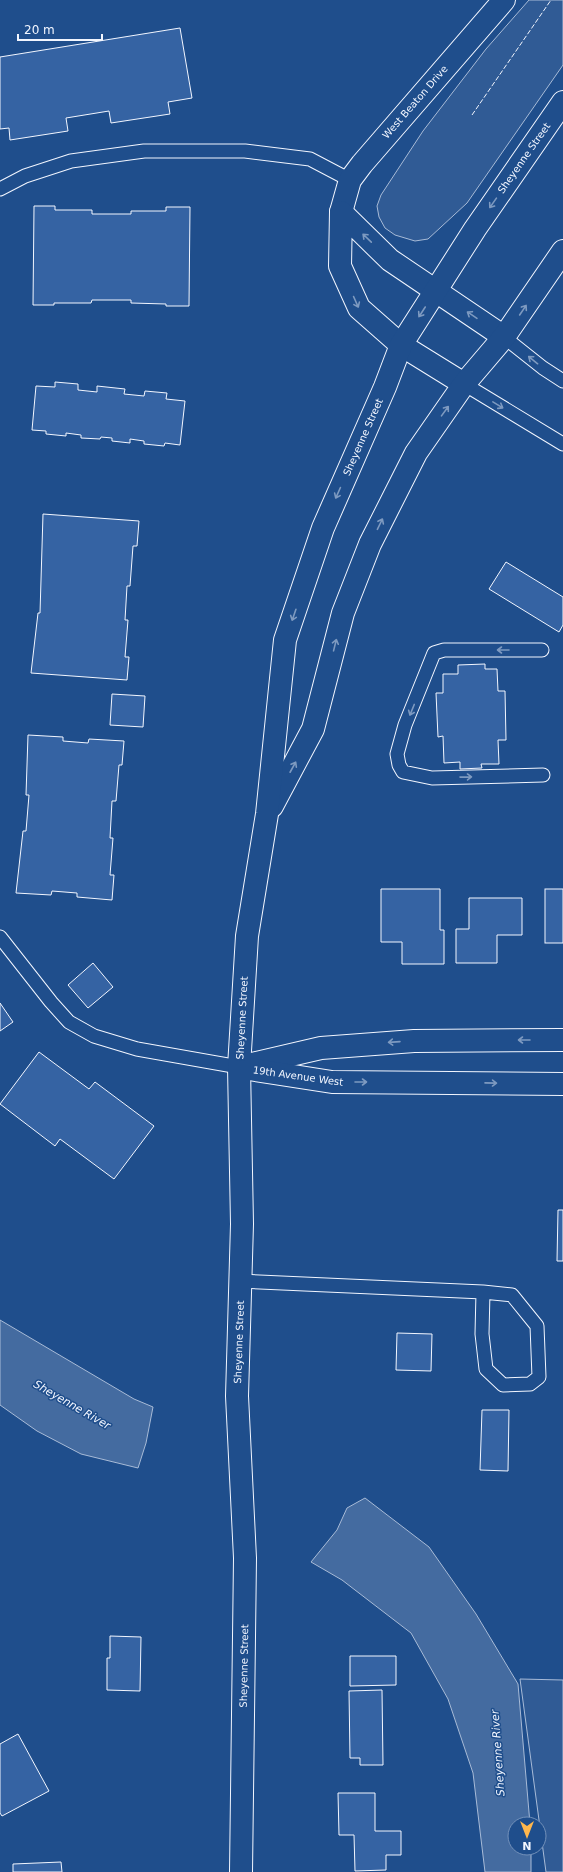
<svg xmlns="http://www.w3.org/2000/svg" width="563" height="1872" viewBox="0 0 563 1872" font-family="'DejaVu Sans',sans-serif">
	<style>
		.built { fill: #305b95; stroke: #a8bbd7 }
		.water { fill: #446ba0; stroke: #a8bbd7 }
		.building { fill: #3563a3; stroke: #f2f6ff }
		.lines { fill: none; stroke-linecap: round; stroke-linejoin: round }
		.lane-casing { stroke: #f2f6ff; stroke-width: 15 }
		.street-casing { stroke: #f2f6ff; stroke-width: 24 }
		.secondary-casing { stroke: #f2f6ff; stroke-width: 24 }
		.lane { stroke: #1f4e8c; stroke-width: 13 }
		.street { stroke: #1f4e8c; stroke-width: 22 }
		.secondary { stroke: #1f4e8c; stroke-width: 22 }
		.fence { stroke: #f2f6ff; stroke-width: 1; stroke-dasharray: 5 2; stroke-linecap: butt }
		.oneway { stroke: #7e9ac0 }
		.labels { text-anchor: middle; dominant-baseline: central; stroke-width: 3; stroke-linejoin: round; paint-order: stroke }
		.street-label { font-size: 10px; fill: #f2f6ff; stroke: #1f4e8c }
		.water-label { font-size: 11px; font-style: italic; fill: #f2f6ff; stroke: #1f4e8c }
	</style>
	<rect width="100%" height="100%" fill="#1f4e8c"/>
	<g class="built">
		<path d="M529 0H563V65L467 203 428 239 415 241 395 235 385 228 379 217 377 206 381 195 423 131 486 49Z"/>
		<path d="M520 1679 563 1680V1872H546Z"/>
	</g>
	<g class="water">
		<path d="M0 1320 134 1399 153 1407 146 1443 138 1468 81 1454 37 1431 0 1405Z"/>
		<path d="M365 1498 429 1547 476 1614 518 1684 530 1824H515V1848H531V1872H485L473 1773 448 1699 411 1633 342 1580 311 1562 337 1530 347 1508Z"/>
	</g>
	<g class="building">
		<path d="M180 28 192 98 168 102 170 114 111 123 109 111 66 118 68 131 10 140 9 128 0 129V57Z"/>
		<path d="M34 206H55V210H92V214H131V211H166V207H190L189 306H166V304L131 303V300H92L91 303H54V305H33Z"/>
		<path d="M55 382 78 384V390L97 392V386L125 389 124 394 144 396 145 391 167 393 166 399 185 401 180 445 165 443 164 446 144 444V441L130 439V443L112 441V438L101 437 100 439 81 438V435L66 433V436L46 434V431L32 430 36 386 55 387Z"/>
		<path d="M43 514 139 521 137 546H133L130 586H127L125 620H128L125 657H129L127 680 31 673 38 613H40Z"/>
		<path d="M506 562 563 597V625L559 632 489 589Z"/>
		<path d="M485 664V669H497L498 691H505L506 740H498L499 764H481L482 768 460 769V762L444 763 443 736 438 737 436 693H443V674H458V665Z"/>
		<path d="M112 694 145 696 143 727 110 725Z"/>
		<path d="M28 735 63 737V741L88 743 89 739 124 741 122 765H119L116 801H112L110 838H113L110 875H114L112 900 77 897V893L52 891 51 895 16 893 23 831H26L29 795H26Z"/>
		<path d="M381 889H440V930H444V964H402V942H381Z"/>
		<rect x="545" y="889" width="18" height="54"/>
		<path d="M469 898H522V935H497V963H456V929H469Z"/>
		<path d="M93 963 113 987 88 1008 68 985Z"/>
		<path d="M0 1003 13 1022 0 1031Z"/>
		<path d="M39 1052 89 1089 95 1082 154 1126 114 1179 60 1139 55 1146 0 1104Z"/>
		<path d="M558 1210H563V1261H557Z"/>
		<path d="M397 1333 432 1334 431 1371 396 1370Z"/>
		<path d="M482 1410H509L508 1471 480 1470Z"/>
		<path d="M110 1636 141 1637 140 1691 107 1690V1658H110Z"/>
		<path d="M350 1656H396V1685L350 1686Z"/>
		<path d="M382 1690 383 1765H360V1758H350L349 1691Z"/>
		<path d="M18 1734 49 1791 2 1816 0 1813V1744Z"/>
		<path d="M338 1793H375V1831H401V1855H386V1870L355 1871 354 1835H339Z"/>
		<path d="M61 1862 62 1872H13V1864Z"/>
	</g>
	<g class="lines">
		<defs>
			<g id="lane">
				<path d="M0 189 25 176 71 161 144 151H245L310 159 350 180"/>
				<path d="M504 337 543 368 563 381"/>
				<path d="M464 384 563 444"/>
				<path d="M542 650H444L434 653 405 725 397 754 399 765 403 772 432 778 543 775"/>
				<path d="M0 937 51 1002 69 1022 94 1036 137 1049 239 1067"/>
				<path d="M240 1281 483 1292 512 1295 537 1326 539 1377 530 1384 503 1385 486 1369 482 1334 483 1292"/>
			</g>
			<g id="street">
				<path d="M341 212 350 180 362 164 504 0"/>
				<path d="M464 384 401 345 359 308 340 266 341 212 390 260 504 337"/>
			</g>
			<g id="secondary">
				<path d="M272 806 313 729 343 613 370 544 416 453 464 384 504 337 563 251"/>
				<path d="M239 1067 321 1048 414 1041 563 1040"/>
				<path d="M249 1069 332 1082 563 1084"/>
				<path d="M241 1872 245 1558 237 1396 242 1224 239 1067 247 936 267 814 285 640 323 528 385 387 401 345 475 229 563 102"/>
			</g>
		</defs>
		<use href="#lane" class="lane-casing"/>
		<use href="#street" class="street-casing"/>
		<use href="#secondary" class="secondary-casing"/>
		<use href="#lane" class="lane"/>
		<use href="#street" class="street"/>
		<use href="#secondary" class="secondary"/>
		<path class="fence" d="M472 115 551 0"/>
	</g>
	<defs><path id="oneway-shaft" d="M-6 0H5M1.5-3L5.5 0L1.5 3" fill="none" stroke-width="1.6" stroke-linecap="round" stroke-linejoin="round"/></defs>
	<g class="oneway">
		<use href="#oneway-shaft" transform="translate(493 203) rotate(125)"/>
		<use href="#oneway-shaft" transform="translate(367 238) rotate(-136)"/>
		<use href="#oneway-shaft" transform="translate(356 302) rotate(66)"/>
		<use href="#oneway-shaft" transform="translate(523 310) rotate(-56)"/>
		<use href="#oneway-shaft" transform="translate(422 312) rotate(123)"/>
		<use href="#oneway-shaft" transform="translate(472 315) rotate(-146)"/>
		<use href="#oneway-shaft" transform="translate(533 360) rotate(-141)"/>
		<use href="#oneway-shaft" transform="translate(498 405) rotate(31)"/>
		<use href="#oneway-shaft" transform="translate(445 411) rotate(-54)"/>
		<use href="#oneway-shaft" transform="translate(338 493) rotate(114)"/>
		<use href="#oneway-shaft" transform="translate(380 524) rotate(-64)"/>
		<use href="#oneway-shaft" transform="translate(294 615) rotate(109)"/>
		<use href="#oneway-shaft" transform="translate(335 645) rotate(-76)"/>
		<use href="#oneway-shaft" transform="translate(503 650) rotate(180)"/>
		<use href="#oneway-shaft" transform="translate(412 710) rotate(112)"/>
		<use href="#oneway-shaft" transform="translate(293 767) rotate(-61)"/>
		<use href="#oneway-shaft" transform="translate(466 777) rotate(-1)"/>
		<use href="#oneway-shaft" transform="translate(524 1040) rotate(180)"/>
		<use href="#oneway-shaft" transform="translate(394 1042) rotate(176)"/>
		<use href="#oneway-shaft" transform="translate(361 1082)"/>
		<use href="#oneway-shaft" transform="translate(491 1083) rotate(1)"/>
	</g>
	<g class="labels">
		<g class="street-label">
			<text transform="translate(415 102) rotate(-49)">West Beaton Drive</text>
			<text transform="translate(524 158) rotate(-55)">Sheyenne Street</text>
			<text transform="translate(363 437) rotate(-66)">Sheyenne Street</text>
			<text transform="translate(242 1018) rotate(-87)">Sheyenne Street</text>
			<text transform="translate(298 1076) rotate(8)">19th Avenue West</text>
			<text transform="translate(239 1342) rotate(-88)">Sheyenne Street</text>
			<text transform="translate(244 1666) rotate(-89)">Sheyenne Street</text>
		</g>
		<g class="water-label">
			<text transform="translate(72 1405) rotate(30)">Sheyenne River</text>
			<text transform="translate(498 1753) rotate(-94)">Sheyenne River</text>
		</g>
	</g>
	<g transform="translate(527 1836) rotate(180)"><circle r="19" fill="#1f4e8c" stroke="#7391ba"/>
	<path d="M0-3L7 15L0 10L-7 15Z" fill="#ffb74d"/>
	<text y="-6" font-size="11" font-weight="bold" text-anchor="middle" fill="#f2f6ff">N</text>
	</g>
	<path d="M18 34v6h84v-6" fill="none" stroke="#f2f6ff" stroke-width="2"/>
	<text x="24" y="34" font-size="12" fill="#f2f6ff" stroke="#1f4e8c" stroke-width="3" paint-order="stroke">20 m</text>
</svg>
